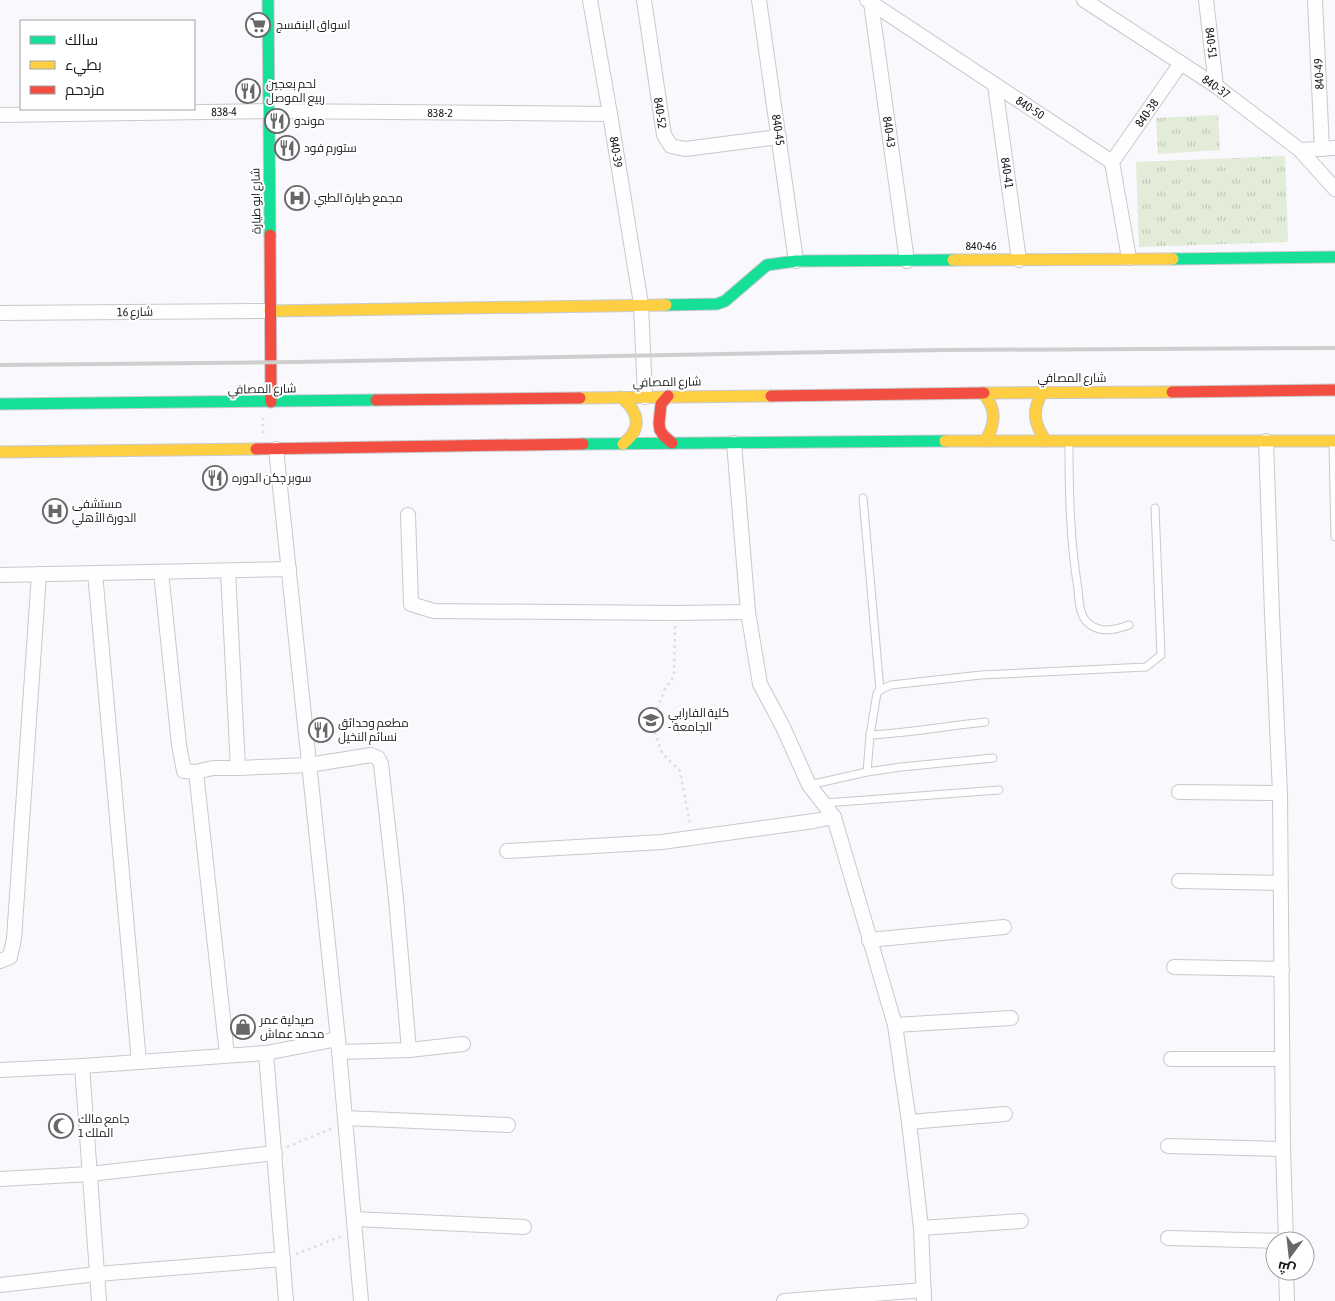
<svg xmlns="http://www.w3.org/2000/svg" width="1335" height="1301" viewBox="0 0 1335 1301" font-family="'Asap Condensed',Cairo,sans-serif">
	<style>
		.grass { fill: url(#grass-tufts) }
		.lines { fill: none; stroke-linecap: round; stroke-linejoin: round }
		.lane-casing { stroke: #c9c9cd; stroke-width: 9 }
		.street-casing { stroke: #c9c9cd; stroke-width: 16 }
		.fast-casing { stroke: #c9c9cd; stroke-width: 13 }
		.slow-casing { stroke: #c9c9cd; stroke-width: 13 }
		.jam-casing { stroke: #c9c9cd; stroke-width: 13 }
		.path { stroke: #dededf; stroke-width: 2.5; stroke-dasharray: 2.5 4; stroke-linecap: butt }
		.lane { stroke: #fefeff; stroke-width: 7 }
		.street { stroke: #fefeff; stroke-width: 14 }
		.fast { stroke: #16e098; stroke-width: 11 }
		.slow { stroke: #ffcf43; stroke-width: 11 }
		.jam { stroke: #f24e42; stroke-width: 11 }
		.rail { stroke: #cececf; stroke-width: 4 }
		.labels { text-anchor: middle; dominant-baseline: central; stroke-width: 4; stroke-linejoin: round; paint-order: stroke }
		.poi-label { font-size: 12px; fill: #1a1a1d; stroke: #fff; text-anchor: start }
		.street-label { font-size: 12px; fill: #1a1a1d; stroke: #fff }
	</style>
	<defs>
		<pattern id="grass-tufts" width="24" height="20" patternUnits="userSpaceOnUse" patternTransform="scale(1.25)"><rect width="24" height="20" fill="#e2ecd8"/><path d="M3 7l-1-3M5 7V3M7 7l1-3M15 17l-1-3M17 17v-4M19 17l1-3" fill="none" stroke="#c1cab9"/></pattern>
	</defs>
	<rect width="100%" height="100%" fill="#f8f8fd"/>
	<g class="grass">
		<path d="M1218 115 1220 150 1158 154 1156 118Z"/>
		<path d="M1285 156 1288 242 1139 247 1136 162Z"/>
	</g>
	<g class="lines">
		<defs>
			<g id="lane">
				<path d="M1069 444C1069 492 1070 541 1078 589 1079 599 1079 614 1087 622 1099 634 1115 630 1129 625"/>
				<path d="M1333 444 1335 537"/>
				<path d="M863 498 880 690"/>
				<path d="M870 735 877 693 880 690 891 685 981 675 1146 667 1161 655 1155 508"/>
				<path d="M867 772 870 735C909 733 947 726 985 722"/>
				<path d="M809 785 867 772 901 767 993 758"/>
				<path d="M825 803 999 790"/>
			</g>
			<g id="street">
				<path d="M590 0 610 114 641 304 645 397"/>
				<path d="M644 0 664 135 671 146 685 149 779 137"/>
				<path d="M759 0 796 261"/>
				<path d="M867 0 1112 162 1129 258"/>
				<path d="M1084 0 1216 86 1300 150 1335 189"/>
				<path d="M1206 0 1216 86"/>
				<path d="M1315 0 1322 149"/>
				<path d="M871 3 907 261"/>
				<path d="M995 85 1019 260"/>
				<path d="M0 115 269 111 610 114"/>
				<path d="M1300 150 1335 148"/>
				<path d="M1112 162 1181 63"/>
				<path d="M0 313 270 311"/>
				<path d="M1266 441 1272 614 1280 793 1283 1149 1286 1241"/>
				<path d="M734 443 748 612 760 684 783 727 809 785 834 817 895 1025 909 1122 921 1228 924 1301"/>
				<path d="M276 449 338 1039 361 1301"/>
				<path d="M408 515 411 604 434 611 675 613 748 612"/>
				<path d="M228 571 238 768"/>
				<path d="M161 572 179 745 184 771 196 772"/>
				<path d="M95 573 139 1062"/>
				<path d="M0 575 289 569"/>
				<path d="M1179 792 1280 793"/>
				<path d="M507 851 662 842 814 821 834 817"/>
				<path d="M1179 881 1280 883"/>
				<path d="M869 940 1004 927"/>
				<path d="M0 961 10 957 14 939 39 574"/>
				<path d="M1174 967 1282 969"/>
				<path d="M895 1025 1011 1018"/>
				<path d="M339 1052 409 1050 463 1044"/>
				<path d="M266 1053 286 1301"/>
				<path d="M227 1055 196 772 213 768H238L309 765 371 755 378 758 381 764 396 899 409 1050"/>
				<path d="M1171 1059H1282"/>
				<path d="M82 1066 99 1301"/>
				<path d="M0 1070 82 1066 266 1053 338 1039"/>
				<path d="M345 1118 508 1125"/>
				<path d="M909 1122 1005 1114"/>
				<path d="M1168 1146 1283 1149"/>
				<path d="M0 1179 90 1174 275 1153"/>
				<path d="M354 1219 524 1227"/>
				<path d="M921 1228 1021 1221"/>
				<path d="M1168 1238 1286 1241"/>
				<path d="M1286 1271 1287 1301"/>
				<path d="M0 1285 97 1274 283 1259"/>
				<path d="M784 1301 924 1290"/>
			</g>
			<g id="fast">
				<path d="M268 0 270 235"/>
				<path d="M1173 259 1335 257"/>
				<path d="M666 305 717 304 725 301 767 265 796 261 953 260"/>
				<path d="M0 404 376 400"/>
				<path d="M583 444 945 441"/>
			</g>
			<g id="slow">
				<path d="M953 260 1173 259"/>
				<path d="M270 311 666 305"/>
				<path d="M1043 392C1031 410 1034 424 1046 441"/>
				<path d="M983 393C997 409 996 424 985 441"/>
				<path d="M984 393 1172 392"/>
				<path d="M621 397C639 412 643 428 623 444"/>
				<path d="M580 398 771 396"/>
				<path d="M945 441H1335"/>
				<path d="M0 452 256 449"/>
			</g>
			<g id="jam">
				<path d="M270 235 271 402"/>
				<path d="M1172 392 1335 390"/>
				<path d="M668 396 661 404 659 423 660 430 664 436 672 443"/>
				<path d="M771 396 984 393"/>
				<path d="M376 400 580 398"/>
				<path d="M256 449 583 444"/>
			</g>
		</defs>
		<use href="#lane" class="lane-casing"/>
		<use href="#street" class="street-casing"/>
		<use href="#fast" class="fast-casing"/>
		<use href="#slow" class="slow-casing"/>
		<use href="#jam" class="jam-casing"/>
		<g class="path">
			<path d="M263 433V418"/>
			<path d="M675 626 674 676 665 689 657 709 655 733 662 753 680 771 690 824"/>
			<path d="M287 1147 333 1128"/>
			<path d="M296 1254 342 1236"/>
		</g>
		<use href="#lane" class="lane"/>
		<use href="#street" class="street"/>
		<use href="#fast" class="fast"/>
		<use href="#slow" class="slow"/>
		<use href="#jam" class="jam"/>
		<path class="rail" d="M0 365 296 362 944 350 1335 348"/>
	</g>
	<defs>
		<symbol id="supermarket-ring" viewBox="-11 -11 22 22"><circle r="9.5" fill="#fff" stroke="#68686b" stroke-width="1.5"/><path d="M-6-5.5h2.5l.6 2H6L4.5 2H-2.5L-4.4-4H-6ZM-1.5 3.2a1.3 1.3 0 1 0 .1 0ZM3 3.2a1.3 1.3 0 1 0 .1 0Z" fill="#68686b"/></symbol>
		<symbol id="restaurant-ring" viewBox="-11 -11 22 22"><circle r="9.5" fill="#fff" stroke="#68686b" stroke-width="1.5"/><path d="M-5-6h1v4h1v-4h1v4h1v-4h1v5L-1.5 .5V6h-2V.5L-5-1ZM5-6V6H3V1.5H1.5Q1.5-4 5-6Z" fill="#68686b"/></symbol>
		<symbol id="hospital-ring" viewBox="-11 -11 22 22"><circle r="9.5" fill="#fff" stroke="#68686b" stroke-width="1.5"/><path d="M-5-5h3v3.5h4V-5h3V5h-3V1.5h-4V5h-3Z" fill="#68686b"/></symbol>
		<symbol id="university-ring" viewBox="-11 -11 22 22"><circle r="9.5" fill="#fff" stroke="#68686b" stroke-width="1.5"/><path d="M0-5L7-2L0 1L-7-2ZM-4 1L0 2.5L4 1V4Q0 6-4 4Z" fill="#68686b"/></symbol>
		<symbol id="shop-ring" viewBox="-11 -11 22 22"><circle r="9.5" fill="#fff" stroke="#68686b" stroke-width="1.5"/><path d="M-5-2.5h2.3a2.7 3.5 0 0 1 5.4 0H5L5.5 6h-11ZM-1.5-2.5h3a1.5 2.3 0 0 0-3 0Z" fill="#68686b"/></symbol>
		<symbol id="mosque-ring" viewBox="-11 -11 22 22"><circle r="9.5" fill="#fff" stroke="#68686b" stroke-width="1.5"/><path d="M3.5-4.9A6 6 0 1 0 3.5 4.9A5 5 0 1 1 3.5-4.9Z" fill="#68686b"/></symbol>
	</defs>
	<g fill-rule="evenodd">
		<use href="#supermarket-ring" x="244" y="11" width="28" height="28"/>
		<use href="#restaurant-ring" x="234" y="77" width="28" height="28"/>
		<use href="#restaurant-ring" x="263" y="107" width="28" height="28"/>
		<use href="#restaurant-ring" x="273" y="134" width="28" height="28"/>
		<use href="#hospital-ring" x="283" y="184" width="28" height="28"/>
		<use href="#restaurant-ring" x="201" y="464" width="28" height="28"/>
		<use href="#hospital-ring" x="41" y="497" width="28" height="28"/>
		<use href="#university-ring" x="637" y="706" width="28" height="28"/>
		<use href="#restaurant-ring" x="307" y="716" width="28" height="28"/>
		<use href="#shop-ring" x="229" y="1013" width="28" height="28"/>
		<use href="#mosque-ring" x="47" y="1112" width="28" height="28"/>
	</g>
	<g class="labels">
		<g class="poi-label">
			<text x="276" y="25">اسواق البنفسج</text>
			<text x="266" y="84">لحم بعجين<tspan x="266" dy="14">ربيع الموصل</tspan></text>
			<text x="294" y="121">موندو</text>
			<text x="304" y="148">ستورم فود</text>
			<text x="314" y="198">مجمع طيارة الطبي</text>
			<text x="232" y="478">سوبر جكن الدوره</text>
			<text x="72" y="504">مستشفى<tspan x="72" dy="14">الدورة الأهلي</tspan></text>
			<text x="668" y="713">كلية الفارابي<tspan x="668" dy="14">- الجامعة</tspan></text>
			<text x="338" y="723">مطعم وحدائق<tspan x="338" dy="14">نسائم النخيل</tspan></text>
			<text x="260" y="1020">صيدلية عمر<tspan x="260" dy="14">محمد عماش</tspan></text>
			<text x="78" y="1119">جامع مالك<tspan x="78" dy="14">الملك 1</tspan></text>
		</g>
		<g class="street-label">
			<text transform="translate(1211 43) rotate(83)">840-51</text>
			<text transform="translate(1319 74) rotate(-93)">840-49</text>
			<text transform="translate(1216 87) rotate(35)">840-37</text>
			<text transform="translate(1030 108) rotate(33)">840-50</text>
			<text transform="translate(224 112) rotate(-1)">838-4</text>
			<text x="440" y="113">838-2</text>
			<text transform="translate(660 113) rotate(82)">840-52</text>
			<text transform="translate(1147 113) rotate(-55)">840-38</text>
			<text transform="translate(778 130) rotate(82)">840-45</text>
			<text transform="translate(889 132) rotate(82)">840-43</text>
			<text transform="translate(616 152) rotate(81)">840-39</text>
			<text transform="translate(1007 173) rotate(82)">840-41</text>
			<text transform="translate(256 201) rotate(-91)">شارع ابو طيارة</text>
			<text x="981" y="246">840-46</text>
			<text transform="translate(135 312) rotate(-1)">شارع 16</text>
			<text x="1072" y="378">شارع المصافي</text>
			<text transform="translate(667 382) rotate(-1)">شارع المصافي</text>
			<text transform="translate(262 389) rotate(-1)">شارع المصافي</text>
		</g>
	</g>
	<rect x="20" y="20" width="175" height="90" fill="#ffffff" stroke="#a3a3a5"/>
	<rect x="30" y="36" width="25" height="8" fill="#16e098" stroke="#a3a3a5"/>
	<text x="65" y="45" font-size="15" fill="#1a1a1d">سالك</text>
	<rect x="30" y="61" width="25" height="8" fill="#ffcf43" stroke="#a3a3a5"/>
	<text x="65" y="70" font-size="15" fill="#1a1a1d">بطيء</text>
	<rect x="30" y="86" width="25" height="8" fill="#f24e42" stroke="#a3a3a5"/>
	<text x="65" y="95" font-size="15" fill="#1a1a1d">مزدحم</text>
	<g transform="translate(1290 1256) rotate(195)"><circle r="24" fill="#ffffff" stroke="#a3a3a5"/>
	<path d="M0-4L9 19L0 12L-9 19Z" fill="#68686b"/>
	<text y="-8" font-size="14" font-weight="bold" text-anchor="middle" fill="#1a1a1d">ش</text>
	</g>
</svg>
